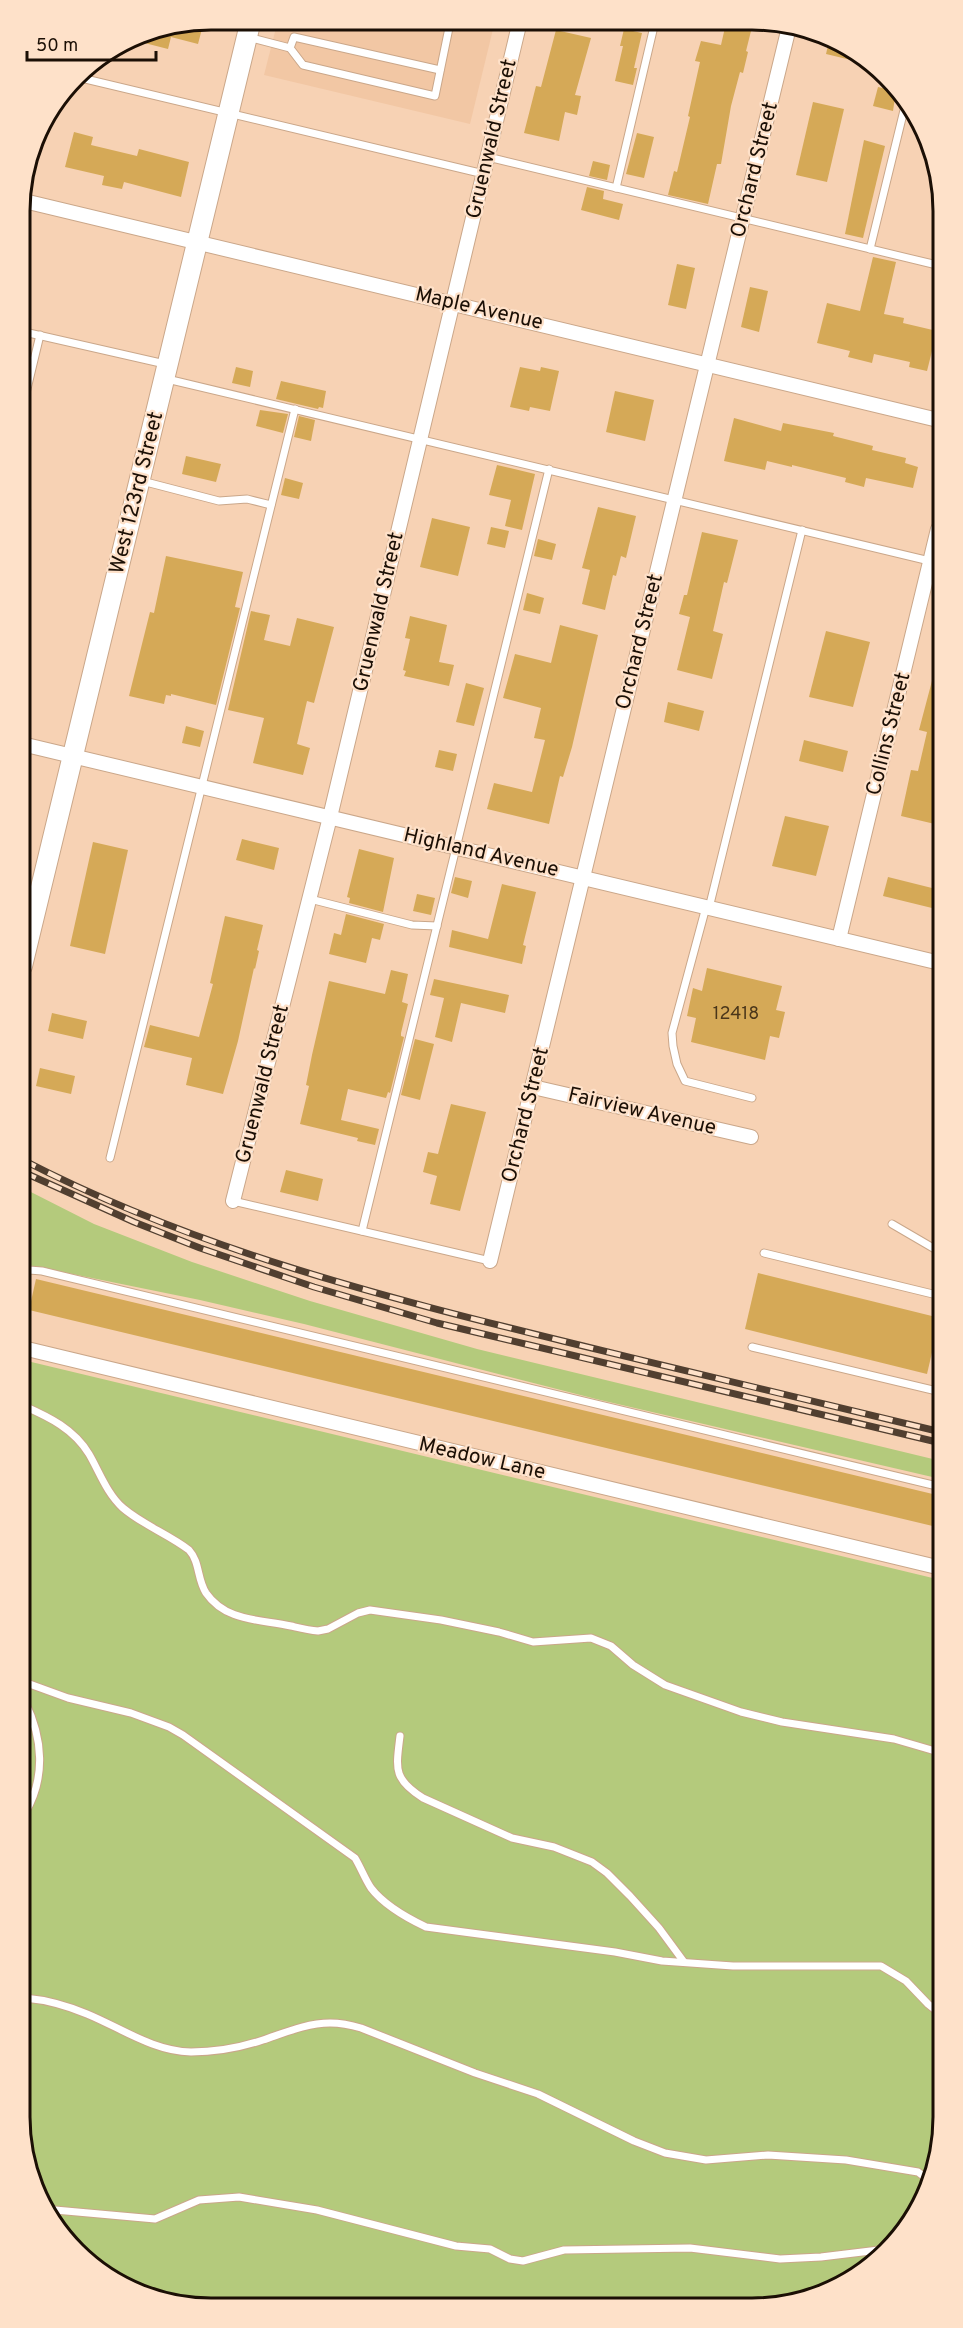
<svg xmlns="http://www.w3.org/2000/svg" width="963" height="2328" viewBox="0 0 963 2328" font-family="Overpass,sans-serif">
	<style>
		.built { fill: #f2c7a4 }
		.green { fill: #b4ca7c }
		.building { fill: #d5a957 }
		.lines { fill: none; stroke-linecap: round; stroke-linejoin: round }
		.lane-casing { stroke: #caa78a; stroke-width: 9 }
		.street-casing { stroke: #caa78a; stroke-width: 16 }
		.secondary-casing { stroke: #caa78a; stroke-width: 22 }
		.lane { stroke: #fff; stroke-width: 7 }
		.street { stroke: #fff; stroke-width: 14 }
		.secondary { stroke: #fff; stroke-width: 20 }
		.rail-casing { stroke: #513f30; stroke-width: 7 }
		.rail { stroke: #fee1c9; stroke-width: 4.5; stroke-dasharray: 14; stroke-linecap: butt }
		.labels { text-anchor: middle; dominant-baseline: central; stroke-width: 4.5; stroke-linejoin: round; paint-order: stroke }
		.number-label { font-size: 18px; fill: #4a361a }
		.street-label { font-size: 21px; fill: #1b0f05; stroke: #fee1c9 }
		.rim { fill: none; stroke: #1b0f05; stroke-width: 3 }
	</style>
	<rect width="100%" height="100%" fill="#f7d2b4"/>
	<path class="built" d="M278 20 495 21 470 124 264 75Z"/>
	<g class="green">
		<path d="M23 1188 94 1224 192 1262 310 1301 477 1349 941 1461V1479L596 1399 304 1324 200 1300 23 1264Z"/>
		<path d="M23 1360 941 1580 943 2130 929 2190 904 2234 858 2276 802 2302 174 2305 84 2261 45 2213 26 2167Z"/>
	</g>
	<g class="building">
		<path d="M204 21 198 44 171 37 168 49 129 39 138 34Z"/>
		<path d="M726 23H753L746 51 748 52 743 73 740 72 731 106 721 164H717L708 204 668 195 674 171 677 172 690 117 688 116 700 62 695 61 701 41 721 45Z"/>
		<path d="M624 29 642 33 634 68H637L633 85 615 81 623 46H620Z"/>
		<path d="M556 30 591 38 575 95 581 96 577 115 565 112 559 141 524 133 536 86 541 87Z"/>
		<path d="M830 37 837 39 872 65 826 54Z"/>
		<path d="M878 87 896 91 893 111 873 106Z"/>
		<path d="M813 102 844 109 827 182 796 175Z"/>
		<path d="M74 132 93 137 91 145 137 156 139 149 189 162 181 197 124 182 122 189 102 185 104 176 65 167Z"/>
		<path d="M637 133 654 137 644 178 626 174Z"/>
		<path d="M864 140 885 146 863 238 845 234Z"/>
		<path d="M593 161 610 165 607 180 589 176Z"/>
		<path d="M587 187 604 191 603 199 623 204 619 220 581 210Z"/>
		<path d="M873 257 896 262 884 314 904 318 903 323 937 331 927 371 909 367 910 362 874 354 872 363 848 357 850 351 817 343 827 303 860 311Z"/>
		<path d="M677 264 695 268 686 309 668 305Z"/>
		<path d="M750 287 768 291 759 332 741 327Z"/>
		<path d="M236 367 253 371 250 387 232 383Z"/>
		<path d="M520 367 540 371 541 367 559 371 550 411 530 407 529 411 510 407Z"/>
		<path d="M281 381 326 391 323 408 319 407 318 409 276 399Z"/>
		<path d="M615 391 654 400 645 441 606 432Z"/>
		<path d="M260 410 288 414 283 433 256 426Z"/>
		<path d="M299 416 315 420 311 441 294 437Z"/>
		<path d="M734 418 781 431 783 423 834 433 833 436 873 446 872 450 906 458 905 463 918 467 913 488 866 478 864 487 845 482 846 478 792 465V467L767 461 765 470 724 461Z"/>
		<path d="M186 456 221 464 216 482 182 474Z"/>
		<path d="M497 465 535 474 522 530 505 526 511 500 489 495Z"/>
		<path d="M285 478 303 483 299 499 281 495Z"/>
		<path d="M598 507 636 516 626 558 621 556 616 576 613 575 605 610 582 604 590 570 582 568Z"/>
		<path d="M432 518 470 527 458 576 420 567Z"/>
		<path d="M491 527 509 531 505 548 487 544Z"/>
		<path d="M702 532 738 540 727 583 724 582 713 631 723 634 712 679 677 670 690 617 679 614 684 595H687Z"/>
		<path d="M538 539 556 544 552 560 534 556Z"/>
		<path d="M166 556 243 572 235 607 240 608 216 705 171 694V696L166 695 164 704 129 696 150 612 154 613Z"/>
		<path d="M527 593 544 598 540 614 523 610Z"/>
		<path d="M251 611 270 615 264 640 290 646 297 618 334 627 314 703 307 701 297 744 310 748 303 775 253 763 264 718 228 710Z"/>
		<path d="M410 616 447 625 439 662 454 665 449 686 404 676 406 671 403 670 410 639 405 638Z"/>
		<path d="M560 625 598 635 572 747 563 777 560 776 549 824 487 809 494 783 532 792 545 740 534 738 541 708 503 698 515 654 551 663Z"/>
		<path d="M826 631 870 642 853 707 809 697Z"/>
		<path d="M933 677 939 678V825L901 816 911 770 918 771 927 732 919 730Z"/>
		<path d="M466 683 484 688 474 726 456 722Z"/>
		<path d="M668 702 704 711 699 731 664 722Z"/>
		<path d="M186 726 204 731 200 747 182 743Z"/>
		<path d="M804 740 848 751 843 772 799 761Z"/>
		<path d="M439 750 457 754 453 771 435 767Z"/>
		<path d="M785 816 829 826 816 876 772 866Z"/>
		<path d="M242 839 279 848 274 870 236 860Z"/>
		<path d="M93 842 128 850 105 954 70 946Z"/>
		<path d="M359 849 394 858 383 912 349 903 350 898 347 897Z"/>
		<path d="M455 877 472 881 468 898 451 893Z"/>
		<path d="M888 877 936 889 932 908 883 896Z"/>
		<path d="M502 884 536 892 523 945 526 946 522 964 449 947 452 930 488 939Z"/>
		<path d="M417 894 435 898 431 915 413 911Z"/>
		<path d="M346 914 384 924 380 940 372 938 366 963 329 954 334 933 341 935Z"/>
		<path d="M225 916 263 925 257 950 259 951 255 969 254 968 238 1041 223 1094 186 1085 192 1058 144 1047 150 1025 199 1037 213 984 210 983Z"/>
		<path d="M707 968 782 986 776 1010 785 1012 779 1038 770 1036 765 1060 691 1042 696 1018 687 1016 693 988 702 991Z"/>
		<path d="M391 970 408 974 402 1002 408 1004 401 1033V1036L404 1037 390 1093 388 1092 386 1098 348 1089 341 1120 379 1129 375 1145 357 1141 358 1138 300 1124 309 1086 306 1085 312 1055 329 981 385 994Z"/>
		<path d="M434 979 509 995 505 1013 461 1003 452 1042 435 1037 444 998 430 995Z"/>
		<path d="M52 1013 87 1021 83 1039 48 1031Z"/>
		<path d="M415 1039 434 1044 420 1100 401 1095Z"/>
		<path d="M40 1068 75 1076 71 1094 36 1086Z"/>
		<path d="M451 1104 486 1112 460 1211 430 1204 437 1176 423 1172 428 1152 438 1154Z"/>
		<path d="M286 1170 323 1179 318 1201 280 1192Z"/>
		<path d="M758 1273 940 1318 927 1374 745 1329Z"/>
		<path d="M36 1279 941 1496V1528L29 1310Z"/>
	</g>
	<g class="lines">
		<defs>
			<g id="lane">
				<path d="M248 37 290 48 303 65 435 96 450 23"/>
				<path d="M290 48 294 37 440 70"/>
				<path d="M77 77 484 174"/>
				<path d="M488 157 937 265"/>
				<path d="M616 188 655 22"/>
				<path d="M870 249 905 106"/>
				<path d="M20 331 165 364"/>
				<path d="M167 379 938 563"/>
				<path d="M21 414 40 335"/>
				<path d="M142 481 219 501 247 499 271 505"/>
				<path d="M310 899 412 925 437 926"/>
				<path d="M706 907 672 1033 673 1046 677 1064 685 1081 752 1098"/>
				<path d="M709 908 802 530"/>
				<path d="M110 1158 295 409"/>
				<path d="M233 1201 490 1261"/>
				<path d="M892 1224 940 1252"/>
				<path d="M362 1231 549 469"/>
				<path d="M764 1253 941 1296"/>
				<path d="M23 1272 29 1270 42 1271 941 1487"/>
				<path d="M752 1347 941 1392"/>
				<path d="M24 1406C49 1417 74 1429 89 1454 99 1471 107 1494 123 1508 143 1525 168 1534 189 1550 200 1562 197 1579 206 1593 226 1622 260 1619 291 1626 300 1628 308 1630 318 1631L328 1629 358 1613 370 1610 441 1620 499 1632 533 1642 591 1638 611 1646 633 1665 665 1685 741 1712 782 1722 894 1739 942 1753"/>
				<path d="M24 1682 68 1698 131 1713 169 1727 183 1735 355 1858C361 1868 365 1879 371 1888 384 1905 407 1918 426 1927L615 1952 662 1961 733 1966H881L906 1981 928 2004 943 2016"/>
				<path d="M25 1702C43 1738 46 1778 25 1813"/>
				<path d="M400 1736C396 1769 393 1779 423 1798L512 1838 554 1847 592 1862 607 1873 630 1896 659 1928 684 1962"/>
				<path d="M25 1998C47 2000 68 2006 87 2014 121 2028 153 2051 191 2052 215 2052 239 2048 263 2040 284 2033 307 2023 330 2023 341 2023 351 2025 361 2028L475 2073 538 2094 634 2141 665 2153 706 2160 768 2155 846 2160 918 2172 931 2182"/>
				<path d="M44 2209 155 2219 199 2200 239 2197 317 2210 456 2246 490 2249 510 2259 523 2261 564 2250 690 2248 780 2259 821 2257 887 2249"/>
			</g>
			<g id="street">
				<path d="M20 200 938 420"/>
				<path d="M22 744 940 963"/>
				<path d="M839 939 938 529"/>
				<path d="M533 1087 751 1137"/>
				<path d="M233 1201 330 817 520 21"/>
				<path d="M490 1261 790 23"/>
				<path d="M23 1348 941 1568"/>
			</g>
			<path id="secondary" d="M22 966 251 20"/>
		</defs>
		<use href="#lane" class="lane-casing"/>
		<use href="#street" class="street-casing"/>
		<use href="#secondary" class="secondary-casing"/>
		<use href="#lane" class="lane"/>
		<use href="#street" class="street"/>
		<use href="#secondary" class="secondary"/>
		<defs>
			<g id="rail">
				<path d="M23 1160C195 1249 383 1297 571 1343 694 1373 817 1402 941 1432"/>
				<path d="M23 1172 134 1222 200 1248 314 1287 437 1323 941 1443"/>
			</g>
		</defs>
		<use href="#rail" class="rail-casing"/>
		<use href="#rail" class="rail"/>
	</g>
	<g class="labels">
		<g class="number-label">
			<text x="736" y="1014">12418</text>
		</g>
		<g class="street-label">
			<text transform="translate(492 139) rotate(-77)">Gruenwald Street</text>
			<text transform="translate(755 170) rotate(-76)">Orchard Street</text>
			<text transform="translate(479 309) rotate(13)">Maple Avenue</text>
			<text transform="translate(137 493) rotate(-76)">West 123rd Street</text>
			<text transform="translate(379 612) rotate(-77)">Gruenwald Street</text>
			<text transform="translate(640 642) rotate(-76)">Orchard Street</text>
			<text transform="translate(889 734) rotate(-76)">Collins Street</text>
			<text transform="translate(481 853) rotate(13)">Highland Avenue</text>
			<text transform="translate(263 1084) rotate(-76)">Gruenwald Street</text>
			<text transform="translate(642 1112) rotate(13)">Fairview Avenue</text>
			<text transform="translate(526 1115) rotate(-76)">Orchard Street</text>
			<text transform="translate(482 1459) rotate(13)">Meadow Lane</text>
		</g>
	</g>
	<path d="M0 0H963V2328H0ZM211 30H752A181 181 0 0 1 933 211V2117A181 181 0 0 1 752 2298H211A181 181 0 0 1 30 2117V211A181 181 0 0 1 211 30Z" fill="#fee1c9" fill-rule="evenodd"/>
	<path class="rim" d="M211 30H752A181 181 0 0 1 933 211V2117A181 181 0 0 1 752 2298H211A181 181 0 0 1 30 2117V211A181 181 0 0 1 211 30Z"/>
	<path d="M27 51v9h129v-9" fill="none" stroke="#1b0f05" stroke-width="3"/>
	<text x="36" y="51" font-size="18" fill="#1b0f05" stroke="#fee1c9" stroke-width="4.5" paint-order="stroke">50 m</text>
</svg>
